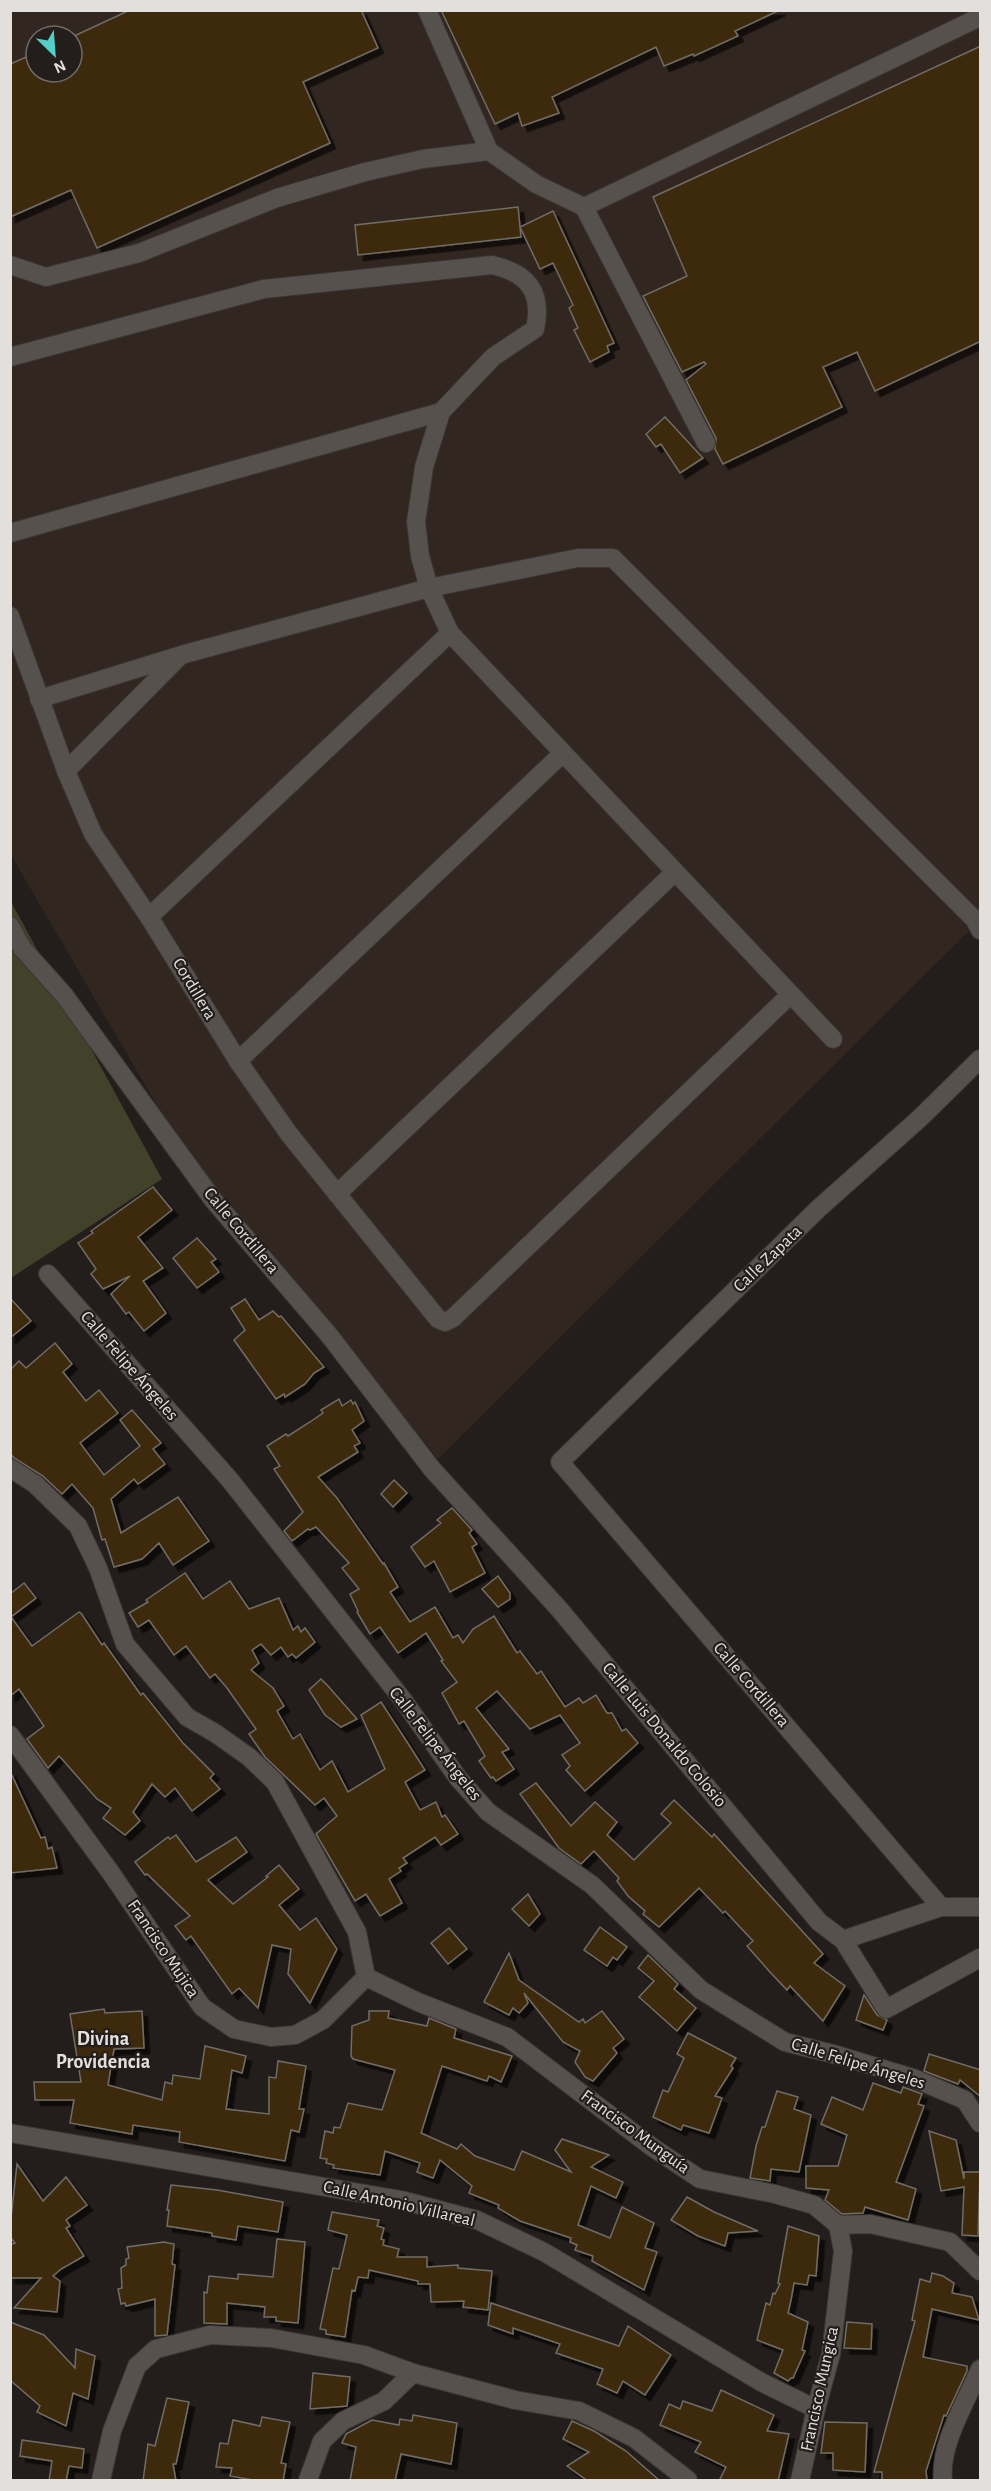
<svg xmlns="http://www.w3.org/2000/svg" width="991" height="2491" viewBox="0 0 991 2491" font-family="'Alegreya Sans',sans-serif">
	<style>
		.built { fill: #312620; fill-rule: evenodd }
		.green { fill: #42412a }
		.building { fill: #3c2a0b; stroke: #706c66; stroke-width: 1.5; filter: url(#shadow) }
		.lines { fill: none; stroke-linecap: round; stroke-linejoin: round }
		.minor-casing { stroke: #3b3735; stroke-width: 20 }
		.minor { stroke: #57514d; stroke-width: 18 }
		.labels { text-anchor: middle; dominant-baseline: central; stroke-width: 4.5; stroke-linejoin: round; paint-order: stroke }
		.street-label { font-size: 18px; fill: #e3dfdd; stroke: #231d1b }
		.neighbourhood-label { font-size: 20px; font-weight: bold; fill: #e3dfdd; stroke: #231d1b }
	</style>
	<defs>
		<filter id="shadow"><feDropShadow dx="5.5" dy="5.5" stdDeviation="0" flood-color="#0009"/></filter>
	</defs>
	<rect width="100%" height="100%" fill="#231d1b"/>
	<path class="built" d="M10 11H980V920L438 1459 187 1157 11 855ZM36 36H72V72H36Z"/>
	<path class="green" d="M10 900 162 1179 11 1278H10Z"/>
	<g class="building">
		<path d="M130 10H361L378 48 303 82 330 143 97 248 71 190 10 217V64L36 53V72H72V37Z"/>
		<path d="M441 10H780L735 31 738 36 694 56 693 54 664 66 656 47 552 97 559 113 522 126 518 113 495 124Z"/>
		<path d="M981 46V341L875 391 857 352 823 367 842 407 723 464 715 449 716 438 686 380 706 364 704 362 682 372 643 296 687 276 653 197Z"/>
		<path d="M518 207 521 237 358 255 355 225Z"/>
		<path d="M553 211 614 343 607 346 609 352 590 362 574 330 578 328 569 308 573 305 553 263 540 269 520 227Z"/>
		<path d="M665 417 703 458 680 473 661 444 656 447 646 434Z"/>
		<path d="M153 1187 172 1210 138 1237 163 1268 143 1281 166 1313 144 1331 129 1312 126 1314 111 1294 130 1276 103 1289 91 1274 96 1269 78 1243 93 1233 91 1231Z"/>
		<path d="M197 1238 216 1259 211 1262 219 1272 197 1288 173 1258Z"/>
		<path d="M10 1298 31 1321 10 1338Z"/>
		<path d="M245 1299 259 1320 273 1311 279 1317 281 1316 324 1367 314 1373 305 1384 285 1397 284 1394 276 1399 234 1340 245 1330 231 1308Z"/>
		<path d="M55 1343 72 1364 63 1372 86 1401 99 1390 118 1413 80 1443 104 1475 140 1446 120 1420 132 1410 161 1443 153 1449 165 1464 138 1484 134 1479 111 1499 121 1533 178 1497 209 1541 173 1565 159 1543 142 1559 114 1567 105 1539 102 1540 93 1508 72 1484 62 1494 43 1476 14 1458 10 1453V1370L19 1361 26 1368Z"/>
		<path d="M339 1399 342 1406 351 1400 353 1404 355 1402 364 1421 352 1430 360 1443 354 1446 358 1452 318 1477 337 1498 383 1564 384 1563 398 1587 390 1592 410 1622 435 1607 453 1638 458 1635 463 1643 473 1629 494 1616 517 1653 520 1651 537 1674 541 1671 565 1707 579 1698 583 1703 596 1695 607 1713H612L622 1731 626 1729 638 1743 585 1791 566 1770 570 1766 562 1755 580 1743 560 1715 530 1729 497 1691 476 1708 509 1749 502 1752 514 1769 496 1781 493 1777 491 1778 479 1761 485 1756 464 1721 459 1724 442 1693 457 1682 441 1661 443 1660 426 1633 398 1653 380 1627 370 1634 357 1612 358 1611 350 1594 359 1589 342 1568 349 1563 316 1527 310 1530 308 1529 292 1541 284 1531 303 1512 274 1469 280 1466 267 1446 286 1434 288 1436 310 1422 323 1413 321 1410Z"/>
		<path d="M394 1480 407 1493 393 1507 381 1494Z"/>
		<path d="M452 1508 472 1530 469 1533 477 1544 472 1547 485 1573 450 1592 434 1561 425 1567 411 1547 441 1523 437 1520Z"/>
		<path d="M185 1573 203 1599 230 1581 249 1609 279 1598 293 1630 298 1626 301 1632 305 1628 315 1642 296 1658 292 1654 288 1657 281 1647 271 1655 261 1644 252 1650 259 1663 251 1670 273 1688 284 1706 277 1711 293 1739 300 1734 320 1770 332 1761 348 1792 385 1769 361 1715 381 1702 407 1742 425 1770 405 1782 420 1810 436 1802 442 1817 445 1815 458 1834 441 1845 435 1837 403 1858 407 1863 399 1868 401 1871 389 1879 402 1903 380 1916 366 1894 355 1901 316 1834 337 1816 324 1798 315 1805 265 1757 249 1734 256 1729 227 1688 215 1674 210 1678 186 1646 174 1655 149 1620 138 1627 129 1613 148 1602 146 1600Z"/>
		<path d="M498 1576 510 1593V1599L498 1607 482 1589Z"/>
		<path d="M24 1583 36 1598 11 1617 32 1646 79 1612 81 1613 102 1645 104 1643 141 1695 143 1693 183 1743 214 1774 210 1778 220 1789 192 1811 175 1788 165 1797 152 1784 133 1812 140 1821 125 1835 103 1818 111 1808 97 1799 62 1759 59 1756 48 1768 27 1739 44 1726 19 1689 10 1696V1594Z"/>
		<path d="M321 1679 328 1686 357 1719 341 1727 325 1715 309 1690Z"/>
		<path d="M10 1771 41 1838 45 1837 48 1849 52 1847 57 1868 10 1873Z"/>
		<path d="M536 1783 571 1826 595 1802 617 1822 607 1835 634 1860 671 1823 661 1814 674 1800 712 1837 714 1834 823 1954 814 1963 845 1986 823 2021 790 1986 787 1990 770 1972 747 1946 753 1941 725 1911 723 1913 699 1888 659 1927 643 1914 645 1911 628 1896 617 1881 619 1878 594 1851 581 1864 559 1848 520 1794Z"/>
		<path d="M176 1835 196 1862 236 1837 247 1852 208 1880 233 1904 268 1877 266 1876 279 1865 299 1889 279 1905 300 1930 316 1918 337 1949 310 2003 288 1974 291 1949 272 1945 258 2008 239 1988 232 1994 191 1936 186 1940 175 1926 190 1916 147 1874 145 1875 135 1862 168 1837 170 1839Z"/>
		<path d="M528 1894 540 1914 529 1926 512 1909Z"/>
		<path d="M600 1927 627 1947 617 1960 613 1957 607 1966 584 1950Z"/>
		<path d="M449 1928 467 1949 448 1964 431 1943Z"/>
		<path d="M509 1953 519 1980 579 2022 583 2019 585 2023 602 2011 624 2039 613 2048 617 2053 593 2081 585 2077 575 2062 580 2051 563 2042 524 1993 528 2003 519 2013 513 2008 509 2015 484 2002Z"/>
		<path d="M648 1955 678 1984 674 1989 696 2008 677 2031 639 1997 654 1981 638 1968Z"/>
		<path d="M864 1995 877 2015 887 2020 883 2030 856 2020Z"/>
		<path d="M104 2009 105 2013 142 2011 144 2048 114 2049 108 2085 162 2100 165 2082 172 2084 173 2075 200 2079 205 2046 246 2056 242 2073 232 2070 226 2109 269 2114V2077L276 2078 278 2061 306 2066 299 2109H304L299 2132 291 2130 285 2161 179 2142 180 2132 133 2125 132 2134 70 2123 74 2100H35L34 2082H81L70 2014Z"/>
		<path d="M369 2011H389L388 2018 427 2026 429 2018 456 2029 454 2038 512 2056 501 2082 489 2076 487 2081 442 2066 421 2133 457 2149 461 2144 475 2156 514 2170 522 2151 571 2172 555 2150 562 2139 609 2155 591 2167 623 2182 616 2198 591 2186 578 2225 610 2238 622 2207 654 2223 645 2248 657 2252 644 2290 592 2261 593 2256 575 2250 577 2245 570 2242 571 2238 520 2221 498 2208 499 2205 469 2193 472 2186 440 2160 433 2178 417 2172 420 2163 385 2151 380 2175 333 2168 334 2165 326 2163 327 2159 320 2158 325 2131 333 2133 334 2127 340 2128 348 2103 382 2110 395 2070 353 2059 351 2056 352 2026 369 2020Z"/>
		<path d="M688 2033 736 2058 731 2066 733 2068 715 2096 722 2098 709 2133 683 2125 681 2130 653 2117 663 2090 668 2092 684 2058 677 2054Z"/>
		<path d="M929 2054 981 2070V2097L960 2080 958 2084 924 2071Z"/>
		<path d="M873 2083 901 2093 903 2087 922 2094 918 2104 924 2106 896 2182 916 2189 908 2220 865 2207 863 2213 842 2214 825 2200 829 2190 806 2188V2166H838L847 2135 821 2124 832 2097 863 2110Z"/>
		<path d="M777 2091 798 2097 794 2109 811 2115 799 2172 771 2169 770 2181 750 2178 756 2146 762 2127H765Z"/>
		<path d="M929 2131 956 2140 964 2179V2172H980L978 2236 962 2235 964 2187 941 2191Z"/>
		<path d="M17 2164 43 2201 66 2177 87 2205 66 2220 70 2226 66 2228 84 2256 61 2269 53 2276 60 2281 57 2312 14 2308 41 2278H10V2245L15 2243 10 2237V2227Z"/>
		<path d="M171 2185 217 2190 283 2202 278 2232 238 2226 236 2240 212 2236V2233L167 2226 169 2210H167Z"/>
		<path d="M687 2197 714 2212 758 2231 728 2233 725 2246 698 2236 671 2220Z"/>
		<path d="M332 2212 379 2220 377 2226 384 2228 381 2239 384 2240 383 2245 399 2249 397 2257H427V2267L458 2265V2268L492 2271 488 2310 463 2307 464 2301 431 2302 430 2284H418V2281L369 2270 368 2278 358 2277 355 2291 352 2290 345 2337 326 2334V2330L320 2329 333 2268 339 2269 347 2235 328 2230Z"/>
		<path d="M788 2226 819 2236 816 2276 809 2275 807 2285 794 2283 791 2300 788 2313 808 2322 802 2350 805 2351 793 2378H791L788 2381 774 2373 783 2350 757 2340 766 2303 770 2305 773 2293 775 2294 780 2284 778 2283Z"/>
		<path d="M277 2239 305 2242 298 2323 276 2321V2317H264L265 2307 227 2303V2324L204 2323V2292L207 2293 209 2276 238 2279V2274L273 2277Z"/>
		<path d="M164 2242 174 2244 172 2264 175 2265 167 2335 155 2336V2299L126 2306 125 2303 121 2304 118 2289 122 2288 121 2268 126 2265V2259L129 2258 127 2247Z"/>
		<path d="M932 2273 943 2276 954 2283 952 2293 972 2297 979 2320 932 2309 923 2357 967 2366V2371L946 2416 944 2415 926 2471 927 2481H882V2472H874L915 2321 912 2320 920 2279 930 2282Z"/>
		<path d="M491 2303 619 2346 628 2326 671 2355 645 2395 623 2381 617 2393 597 2384 603 2369 556 2353 560 2344 513 2328V2334L488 2325Z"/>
		<path d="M10 2322 44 2335 75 2368 76 2349 95 2356 88 2399 73 2393 66 2426 37 2412 40 2406 10 2380Z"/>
		<path d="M847 2322 872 2324 871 2349 844 2348Z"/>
		<path d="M313 2373 350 2377 347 2406 310 2409Z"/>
		<path d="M721 2390 774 2415 767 2431 789 2434 778 2481H719L726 2467 695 2452 701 2442 660 2425 669 2404 680 2409 683 2401 712 2411Z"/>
		<path d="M167 2398 189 2402 176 2464H173L176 2481H143L148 2444 155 2446Z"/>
		<path d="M413 2415 457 2423 451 2464 401 2454 395 2481H350L356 2447 342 2443 346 2434 372 2420 399 2425 400 2419 412 2421Z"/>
		<path d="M262 2417 290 2422 281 2463 286 2464 283 2481H259L230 2476 232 2468 216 2467 220 2443 228 2444 233 2420 260 2426Z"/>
		<path d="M572 2421 594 2431 626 2451 660 2481H588L567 2466 589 2452 563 2439Z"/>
		<path d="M825 2422 867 2423 865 2472 833 2470V2453H821Z"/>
		<path d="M22 2440 84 2449 82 2468 69 2466 66 2481H49L52 2461 20 2456Z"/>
	</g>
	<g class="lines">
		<defs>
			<g id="minor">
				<path d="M427 10 489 151 536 184 584 207 980 17"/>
				<path d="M584 207 706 443"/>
				<path d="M10 265 46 277 139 253 277 198 365 172 423 159 489 151"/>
				<path d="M10 357 264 289 492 265C528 273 543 292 535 329L493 357 441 412 424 467 416 522 420 556 429 588 450 633 833 1039"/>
				<path d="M10 533 441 412"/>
				<path d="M10 616 66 771 93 834 149 917 238 1061 289 1134 438 1319 445 1322 453 1318 790 995"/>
				<path d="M39 699 181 655 429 588 578 558H613L975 920 980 930"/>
				<path d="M66 771 179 657"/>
				<path d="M149 917 450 633"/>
				<path d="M10 926 22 948 64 995 214 1201 329 1335 432 1469 560 1610 819 1922 843 1940 886 2009 980 1958"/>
				<path d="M238 1061 563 753"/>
				<path d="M337 1194 674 873"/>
				<path d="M48 1274 230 1480 403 1700 458 1778 488 1812 592 1885 701 1990 785 2042 837 2055 913 2078 965 2100 980 2123"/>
				<path d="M10 1468 35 1484 78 1526 98 1568 125 1644 187 1717 215 1733 249 1757 275 1782 357 1932 366 1977"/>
				<path d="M10 1735 111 1873 202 2007 234 2029 271 2037 295 2035 323 2020 366 1977"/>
				<path d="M941 1907 560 1462 818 1209 920 1118 980 1059"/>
				<path d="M843 1940 941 1907H980"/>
				<path d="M366 1977 418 2002 507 2037 652 2147 700 2179 775 2194 814 2205 838 2225 870 2224 950 2242 980 2271"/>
				<path d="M10 2133 401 2200 477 2220 544 2252 761 2382 816 2409"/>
				<path d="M101 2480 112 2431 137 2366 156 2349 210 2335 271 2338 364 2355 413 2373 515 2400 579 2411 634 2438 688 2480"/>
				<path d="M308 2480 322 2441 343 2421 384 2401 413 2373"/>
				<path d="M800 2480 816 2409 831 2354 843 2251 838 2225"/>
				<path d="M943 2480C939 2445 966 2402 980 2369"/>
			</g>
		</defs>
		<use href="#minor" class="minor-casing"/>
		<use href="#minor" class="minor"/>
	</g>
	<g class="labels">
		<g class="street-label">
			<text transform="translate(194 989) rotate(59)">Cordillera</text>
			<text transform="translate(241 1231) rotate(50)">Calle Cordillera</text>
			<text transform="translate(768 1259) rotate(-44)">Calle Zapata</text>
			<text transform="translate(129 1366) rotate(49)">Calle Felipe Ángeles</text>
			<text transform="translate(751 1685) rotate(49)">Calle Cordillera</text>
			<text transform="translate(664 1735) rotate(50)">Calle Luis Donaldo Colosio</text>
			<text transform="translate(435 1744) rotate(52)">Calle Felipe Ángeles</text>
			<text transform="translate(163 1949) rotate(56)">Francisco Mujica</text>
			<text transform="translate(858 2064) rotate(17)">Calle Felipe Ángeles</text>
			<text transform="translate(635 2132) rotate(36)">Francisco Munguía</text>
			<text transform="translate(399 2204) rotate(13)">Calle Antonio Villareal</text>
			<text transform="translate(820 2389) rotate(-78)">Francisco Mungica</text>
		</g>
		<g class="neighbourhood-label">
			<text x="103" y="2039">Divina<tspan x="103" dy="23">Providencia</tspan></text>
		</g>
	</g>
	<rect width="991" height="2491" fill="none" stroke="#e3dfdd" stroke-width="24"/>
	<g transform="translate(54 54) rotate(155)"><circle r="28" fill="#231d1b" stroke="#706b69" stroke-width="1.5"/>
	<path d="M0-4.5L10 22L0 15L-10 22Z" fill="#55cec5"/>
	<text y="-9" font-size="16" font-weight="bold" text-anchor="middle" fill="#e3dfdd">N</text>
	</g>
</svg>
